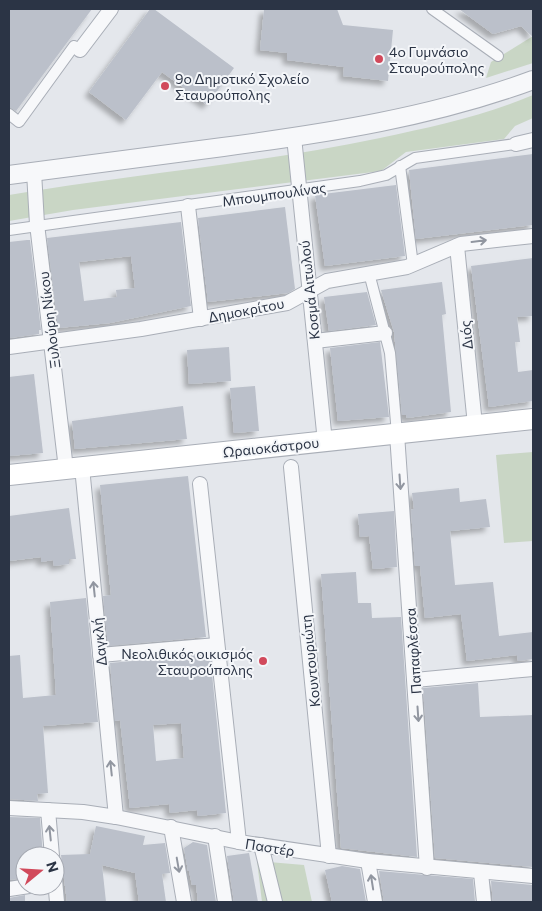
<svg xmlns="http://www.w3.org/2000/svg" width="542" height="911" viewBox="0 0 542 911" font-family="Commissioner,sans-serif">
	<style>
		.green { fill: #c9d6c5 }
		.building { fill: #bbc0ca; fill-rule: evenodd; filter: url(#shadow) }
		.lines { fill: none; stroke-linecap: round; stroke-linejoin: round }
		.pedestrian-casing { stroke: #a9aeb7; stroke-width: 12 }
		.minor-casing { stroke: #a9aeb7; stroke-width: 16 }
		.tertiary-casing { stroke: #a9aeb7; stroke-width: 20 }
		.secondary-casing { stroke: #a9aeb7; stroke-width: 22 }
		.pedestrian { stroke: #f7f8fa; stroke-width: 10 }
		.minor { stroke: #f7f8fa; stroke-width: 14 }
		.tertiary { stroke: #f7f8fa; stroke-width: 18 }
		.secondary { stroke: #fff; stroke-width: 20 }
		.oneway { stroke: #9196a0 }
		.poi-dot { fill: #d1495b; stroke: #f4f6f9; stroke-width: 2 }
		.labels { text-anchor: middle; dominant-baseline: central; stroke-width: 4; stroke-linejoin: round; paint-order: stroke }
		.poi-label { font-size: 14px; fill: #2b3445; stroke: #f4f6f9; text-anchor: start }
		.street-label { font-size: 14px; fill: #2b3445; stroke: #f4f6f9 }
	</style>
	<defs>
		<filter id="shadow"><feDropShadow dx="-4.5" dy="4.5" stdDeviation="2.5" flood-color="#0004"/></filter>
	</defs>
	<rect width="100%" height="100%" fill="#e4e7ec"/>
	<g class="green">
		<path d="M533 36V63L486 78 491 62Z"/>
		<path d="M533 95V118L515 126 504 139 406 152 381 171 73 210 9 221V195C132 174 257 164 380 138 432 127 484 116 533 95Z"/>
		<path d="M533 452V541L504 543 496 455Z"/>
		<path d="M257 861 304 865 312 902H262Z"/>
	</g>
	<g class="building">
		<path d="M9 9H92L16 111 9 107Z"/>
		<path d="M150 9H154L234 68 207 105 162 72 126 120 89 92Z"/>
		<path d="M264 9H337L343 25 393 30 388 81 343 76 344 67 287 60V53L260 50Z"/>
		<path d="M459 9H533V37L521 26 493 34Z"/>
		<path d="M533 154V225L416 239 409 170Z"/>
		<path d="M396 185 405 256 325 266 315 195Z"/>
		<path d="M285 207 295 289 288 293 208 302 198 218Z"/>
		<path d="M181 222 191 306 110 323 58 328 47 238ZM131 256 135 288 116 290 117 297 84 301 79 262Z"/>
		<path d="M27 240H30L41 330H39V334L10 338 9 242Z"/>
		<path d="M533 258V316L517 317 520 342H515L518 372 533 370V401L489 407 471 266Z"/>
		<path d="M442 282 446 314 442 315 451 412 407 418 406 415H402L394 332 381 290Z"/>
		<path d="M367 292 376 325 329 331 324 297Z"/>
		<path d="M380 342 389 417 338 421 330 348Z"/>
		<path d="M229 347 231 381 189 384 187 350Z"/>
		<path d="M34 374 43 453 9 456V377Z"/>
		<path d="M255 386 259 431 234 433 230 388Z"/>
		<path d="M183 406 187 439 75 449 72 421Z"/>
		<path d="M188 476 206 637 108 646 103 596 111 595 100 485Z"/>
		<path d="M459 488 460 502 486 499 490 527 450 531 455 585 493 582 499 636 533 632V659L518 661 517 655 467 661 461 614 425 618 420 566H415L411 510 414 509 412 493Z"/>
		<path d="M69 508 76 559H69V564L54 566 53 560 41 562V557L9 561V516Z"/>
		<path d="M394 511 397 567 373 569 369 536 360 537 358 514Z"/>
		<path d="M356 572 358 603H371L372 618 401 617 417 857 341 848 321 574Z"/>
		<path d="M86 598 98 722 43 726 48 793 37 794 38 801 9 799V656L20 655 23 698 56 695 50 602Z"/>
		<path d="M210 654 226 813 198 816 197 810 170 813 169 804 130 808 120 720 115 721 110 663ZM181 723 184 758 156 761 153 725Z"/>
		<path d="M478 683 480 717 533 715V867L435 858 423 688Z"/>
		<path d="M9 817 40 818 43 856H25V878L9 880Z"/>
		<path d="M96 826 145 836 143 845 165 843 170 873 162 874 166 902H139L135 873 102 865 106 902H67L61 855 90 854Z"/>
		<path d="M193 842 207 845 216 902H198L196 885H192L189 871H188L184 848Z"/>
		<path d="M249 853 258 902H234L227 856Z"/>
		<path d="M342 866 360 869 366 902H332L325 870Z"/>
		<path d="M379 871 473 879 475 902H384Z"/>
		<path d="M491 881 533 885V902H493Z"/>
		<path d="M25 895V902H9V898Z"/>
	</g>
	<g class="lines">
		<defs>
			<g id="pedestrian">
				<path d="M432 9 498 56"/>
				<path d="M9 114 19 122 74 46 80 50"/>
				<path d="M400 166 413 265"/>
				<path d="M9 230 360 181 386 175 415 158 522 143"/>
				<path d="M369 273 390 353 397 434"/>
			</g>
			<g id="minor">
				<path d="M80 50 111 9"/>
				<path d="M294 137 325 442"/>
				<path d="M516 144 533 140"/>
				<path d="M34 172 37 224 66 469"/>
				<path d="M188 206 201 319"/>
				<path d="M457 246 475 425"/>
				<path d="M315 341 385 333"/>
				<path d="M9 347 141 329 287 303 327 281 407 267 461 244 533 236"/>
				<path d="M397 434 427 868"/>
				<path d="M82 467 116 817"/>
				<path d="M291 467 329 856"/>
				<path d="M200 484 239 842"/>
				<path d="M100 655 217 645"/>
				<path d="M415 680 533 669"/>
				<path d="M9 808 83 812 116 817 239 842 368 861 533 876"/>
				<path d="M48 810 52 856"/>
				<path d="M171 827 184 902"/>
				<path d="M215 836 225 902"/>
				<path d="M261 845 275 902"/>
				<path d="M368 861 375 902"/>
				<path d="M481 873 484 902"/>
				<path d="M55 880 57 902"/>
				<path d="M9 889 29 886"/>
			</g>
			<path id="tertiary" d="M9 175C80 166 152 156 223 147 328 133 433 117 533 80"/>
			<path id="secondary" d="M9 475 533 419"/>
		</defs>
		<use href="#pedestrian" class="pedestrian-casing"/>
		<use href="#minor" class="minor-casing"/>
		<use href="#tertiary" class="tertiary-casing"/>
		<use href="#secondary" class="secondary-casing"/>
		<use href="#pedestrian" class="pedestrian"/>
		<use href="#minor" class="minor"/>
		<use href="#tertiary" class="tertiary"/>
		<use href="#secondary" class="secondary"/>
	</g>
	<defs><path id="oneway-shaft" d="M-6 0H5M1.5-3L5.5 0L1.5 3" fill="none" stroke-width="1.6" stroke-linecap="round" stroke-linejoin="round" transform="scale(1.25)"/></defs>
	<g class="oneway">
		<use href="#oneway-shaft" transform="translate(479 241) rotate(-7)"/>
		<use href="#oneway-shaft" transform="translate(400 482) rotate(86)"/>
		<use href="#oneway-shaft" transform="translate(94 589) rotate(-96)"/>
		<use href="#oneway-shaft" transform="translate(418 714) rotate(86)"/>
		<use href="#oneway-shaft" transform="translate(111 768) rotate(-96)"/>
		<use href="#oneway-shaft" transform="translate(50 833) rotate(-96)"/>
		<use href="#oneway-shaft" transform="translate(178 865) rotate(80)"/>
		<use href="#oneway-shaft" transform="translate(372 882) rotate(-99)"/>
	</g>
	<g class="poi-dot">
		<circle cx="379" cy="59" r="5"/>
		<circle cx="165" cy="86" r="5"/>
		<circle cx="263" cy="661" r="5"/>
	</g>
	<g class="labels">
		<g class="poi-label">
			<text x="389" y="51">4ο Γυμνάσιο<tspan x="389" dy="16">Σταυρούπολης</tspan></text>
			<text x="175" y="78">9ο Δημοτικό Σχολείο<tspan x="175" dy="16">Σταυρούπολης</tspan></text>
			<text x="253" y="653" text-anchor="end">Νεολιθικός οικισμός<tspan x="253" dy="16">Σταυρούπολης</tspan></text>
		</g>
		<g class="street-label">
			<text transform="translate(274 194) rotate(-8)">Μπουμπουλίνας</text>
			<text transform="translate(309 290) rotate(-96)">Κοσμά Αιτωλού</text>
			<text transform="translate(246 310) rotate(-11)">Δημοκρίτου</text>
			<text transform="translate(49 320) rotate(-97)">Ξυλούρη Νίκου</text>
			<text transform="translate(466 335) rotate(-96)">Διός</text>
			<text transform="translate(271 447) rotate(-6)">Ωραιοκάστρου</text>
			<text transform="translate(99 642) rotate(-96)">Δαγκλή</text>
			<text transform="translate(413 651) rotate(-94)">Παπαφλέσσα</text>
			<text transform="translate(310 661) rotate(-96)">Κουντουριώτη</text>
			<text transform="translate(270 847) rotate(9)">Παστέρ</text>
		</g>
	</g>
	<rect width="542" height="911" fill="none" stroke="#2b3445" stroke-width="20"/>
	<g transform="translate(40 871) rotate(72)"><circle r="24" fill="#f4f6f9" stroke="#a4a8b1"/>
	<path d="M0-4L9 19L0 12L-9 19Z" fill="#d1495b"/>
	<text y="-8" font-size="14" font-weight="bold" text-anchor="middle" fill="#2b3445">N</text>
	</g>
</svg>
